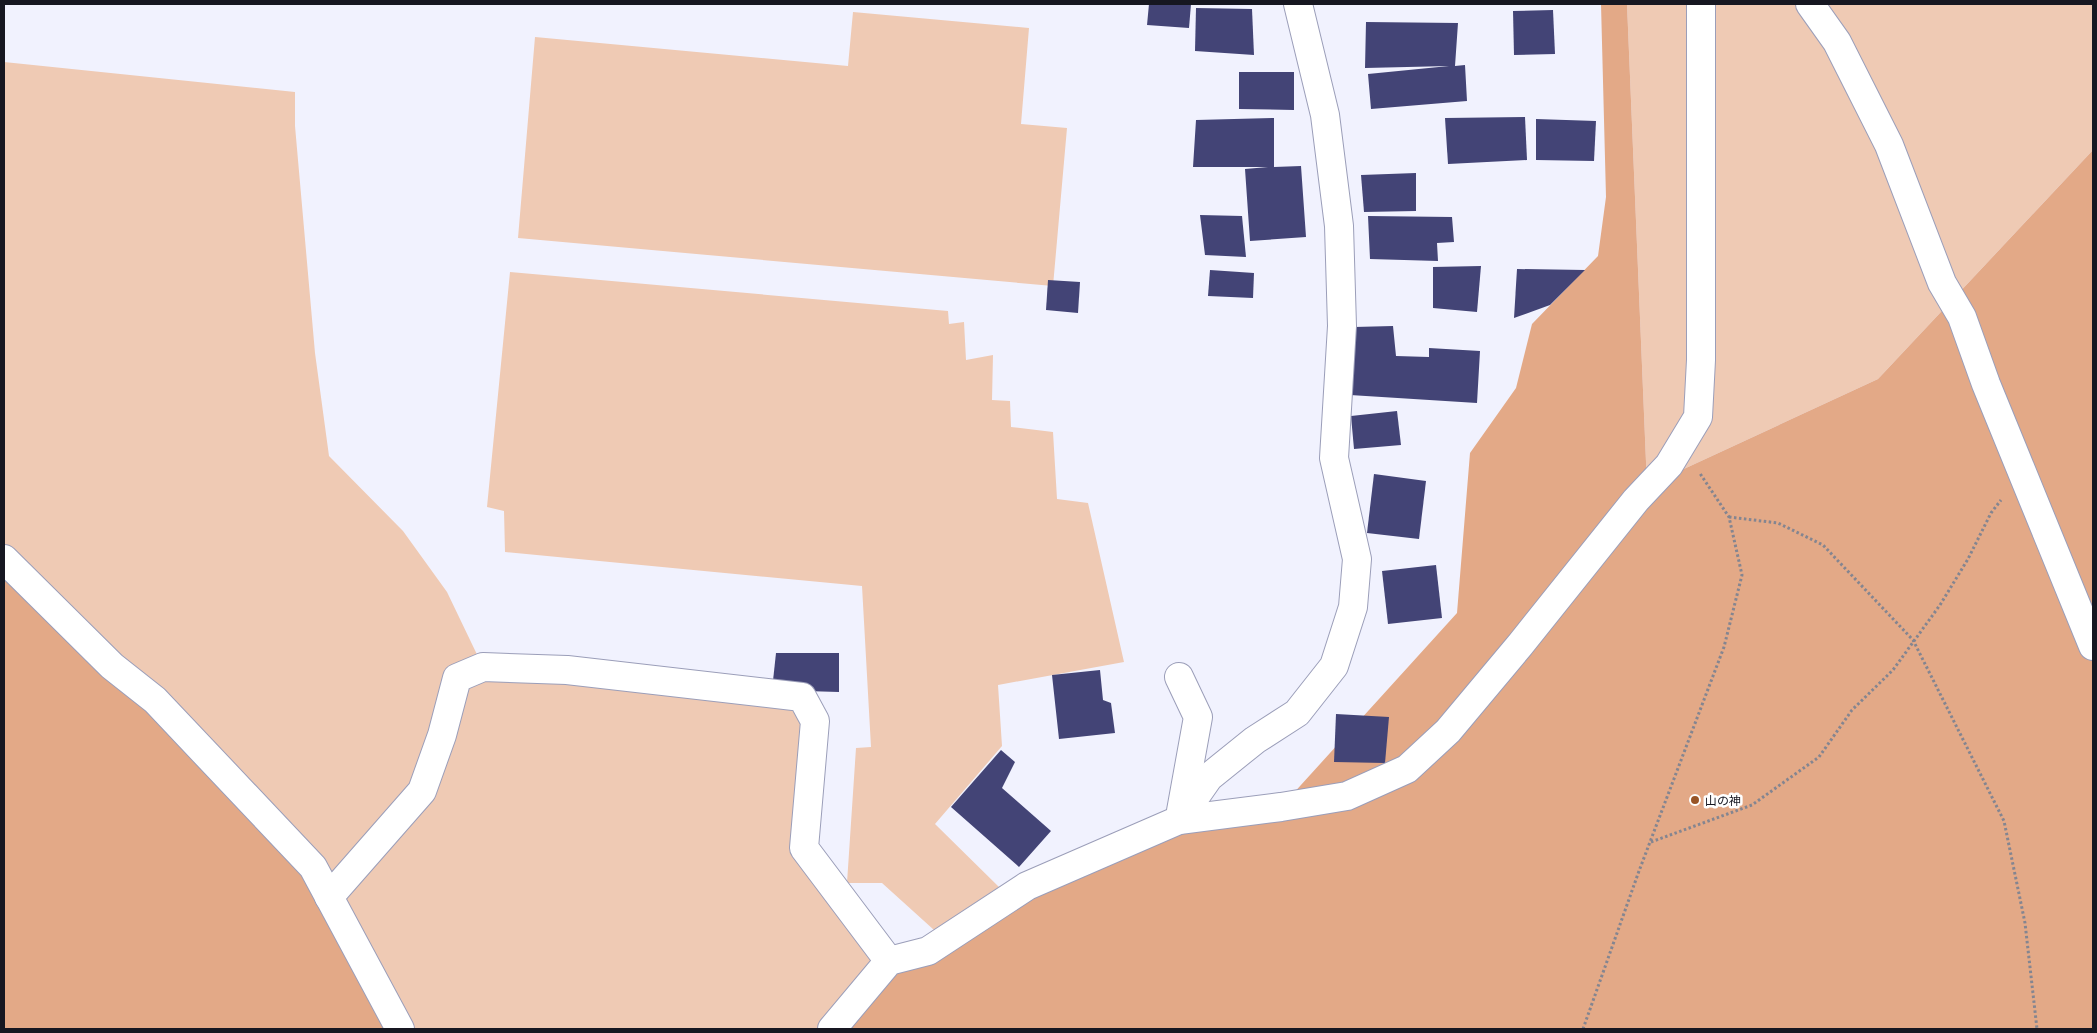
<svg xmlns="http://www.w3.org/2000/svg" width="2097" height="1033" viewBox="0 0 2097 1033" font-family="'Titillium Web','Noto Sans JP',sans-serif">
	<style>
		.green { fill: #efcab4 }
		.forest { fill: #e3a987 }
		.building { fill: #434476 }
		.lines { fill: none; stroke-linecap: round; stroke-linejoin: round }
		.street-casing { stroke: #9b9eb9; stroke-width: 30 }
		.path { stroke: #848590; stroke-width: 3; stroke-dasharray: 2.5 2.5; stroke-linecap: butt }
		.street { stroke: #fff; stroke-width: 28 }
		.poi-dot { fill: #985426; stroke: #fff; stroke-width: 2 }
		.labels { text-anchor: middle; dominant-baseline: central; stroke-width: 5; stroke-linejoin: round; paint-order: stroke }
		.poi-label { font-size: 12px; fill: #161721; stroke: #fff; text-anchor: start }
	</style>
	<rect width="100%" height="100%" fill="#f1f2fe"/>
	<g class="green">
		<path d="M1627 4H2093V150L1878 379 1647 486Z"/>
		<path d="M853 12 1029 28 1021 124 1067 128 1053 286 518 238 535 37 848 66Z"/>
		<path d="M4 62 295 92V126L315 353 329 456 403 531 447 592 483 667 802 697 804 848 889 961 832 1029H400L4 559Z"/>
		<path d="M510 272 948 311 949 324 964 322 966 360 993 355 992 400 1010 401 1011 427 1053 432 1057 499 1088 503 1124 662 998 685 1002 746 935 824 999 887 934 930 882 883H847L856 748 871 747 862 586 505 552 504 511 487 507Z"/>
	</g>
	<g class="forest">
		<path d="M1601 4H1627L1647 486 1878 379 2093 150V1029H832L864 992 1100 855 1281 807 1457 613 1470 453 1516 388 1532 324 1598 256 1606 197Z"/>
		<path d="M4 559 313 867 400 1029H4Z"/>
	</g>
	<g class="building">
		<path d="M1149 4H1191L1189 28 1147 25Z"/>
		<path d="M1196 8 1252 9 1254 55 1195 51Z"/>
		<path d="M1553 10 1555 54 1514 55 1513 11Z"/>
		<path d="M1366 22 1458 23 1455 66 1465 65 1467 101 1371 109 1368 74 1449 66 1365 68Z"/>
		<path d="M1239 72H1294V110L1239 109Z"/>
		<path d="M1525 117 1527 160 1448 164 1445 118Z"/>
		<path d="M1274 118V167L1301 166 1306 237 1250 241 1245 169 1268 167H1193L1196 120Z"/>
		<path d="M1536 119 1596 121 1594 161 1536 160Z"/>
		<path d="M1416 173V211L1364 212 1361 175Z"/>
		<path d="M1200 215 1242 216 1246 257 1205 255Z"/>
		<path d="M1368 216 1452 217 1454 242 1437 243 1438 261 1370 259Z"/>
		<path d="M1481 266 1477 312 1433 308V267Z"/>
		<path d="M1517 269 1585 270 1550 305 1514 318Z"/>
		<path d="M1210 270 1254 273 1253 298 1208 296Z"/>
		<path d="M1048 280 1080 282 1078 313 1046 310Z"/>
		<path d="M1393 326 1396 356 1429 357V348L1480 351 1477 403 1350 395 1354 327Z"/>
		<path d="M1397 411 1401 445 1354 449 1351 416Z"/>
		<path d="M1374 474 1426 481 1419 539 1367 533Z"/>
		<path d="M1436 565 1442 618 1388 624 1382 571Z"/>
		<path d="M776 653H839V692L772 690Z"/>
		<path d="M1100 670 1103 700 1111 703 1115 733 1059 739 1052 675Z"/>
		<path d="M1336 714 1389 717 1385 763 1334 762Z"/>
		<path d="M1001 750 1015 762 1002 788 1051 831 1019 867 951 807Z"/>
	</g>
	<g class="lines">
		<defs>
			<g id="street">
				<path d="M1810 4 1837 42 1889 145 1942 283 1962 317 1986 384 2093 646"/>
				<path d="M4 559 112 666 155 700 313 867 400 1029"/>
				<path d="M1179 677 1198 717 1181 811"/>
				<path d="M1179 820 1209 777 1255 740 1297 713 1334 666 1353 607 1357 559 1334 458 1342 326 1339 226 1325 115 1298 4"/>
				<path d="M329 897 422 791 442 735 457 678 483 667 567 670 802 697 815 721 804 848 889 961"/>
				<path d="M832 1029 889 961 928 951 1027 886 1179 820 1281 807 1347 796 1407 769 1448 731 1520 645 1636 500 1669 465 1698 417 1701 360V4"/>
			</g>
		</defs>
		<use href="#street" class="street-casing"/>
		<g class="path">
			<path d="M1729 517 1778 523 1823 545 1913 640 2004 821 2025 923 2037 1029"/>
			<path d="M1651 842 1752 805 1819 757 1852 710 1893 670 1940 605 1968 559 1991 513 2001 500"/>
			<path d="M1583 1029 1639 871 1724 647 1742 575 1729 517 1699 472"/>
		</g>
		<use href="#street" class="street"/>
	</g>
	<circle class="poi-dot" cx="1695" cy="800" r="5"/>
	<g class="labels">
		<g class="poi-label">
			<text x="1705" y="800">山の神</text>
		</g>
	</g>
	<rect width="2097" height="1033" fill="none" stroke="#161721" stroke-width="10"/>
</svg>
